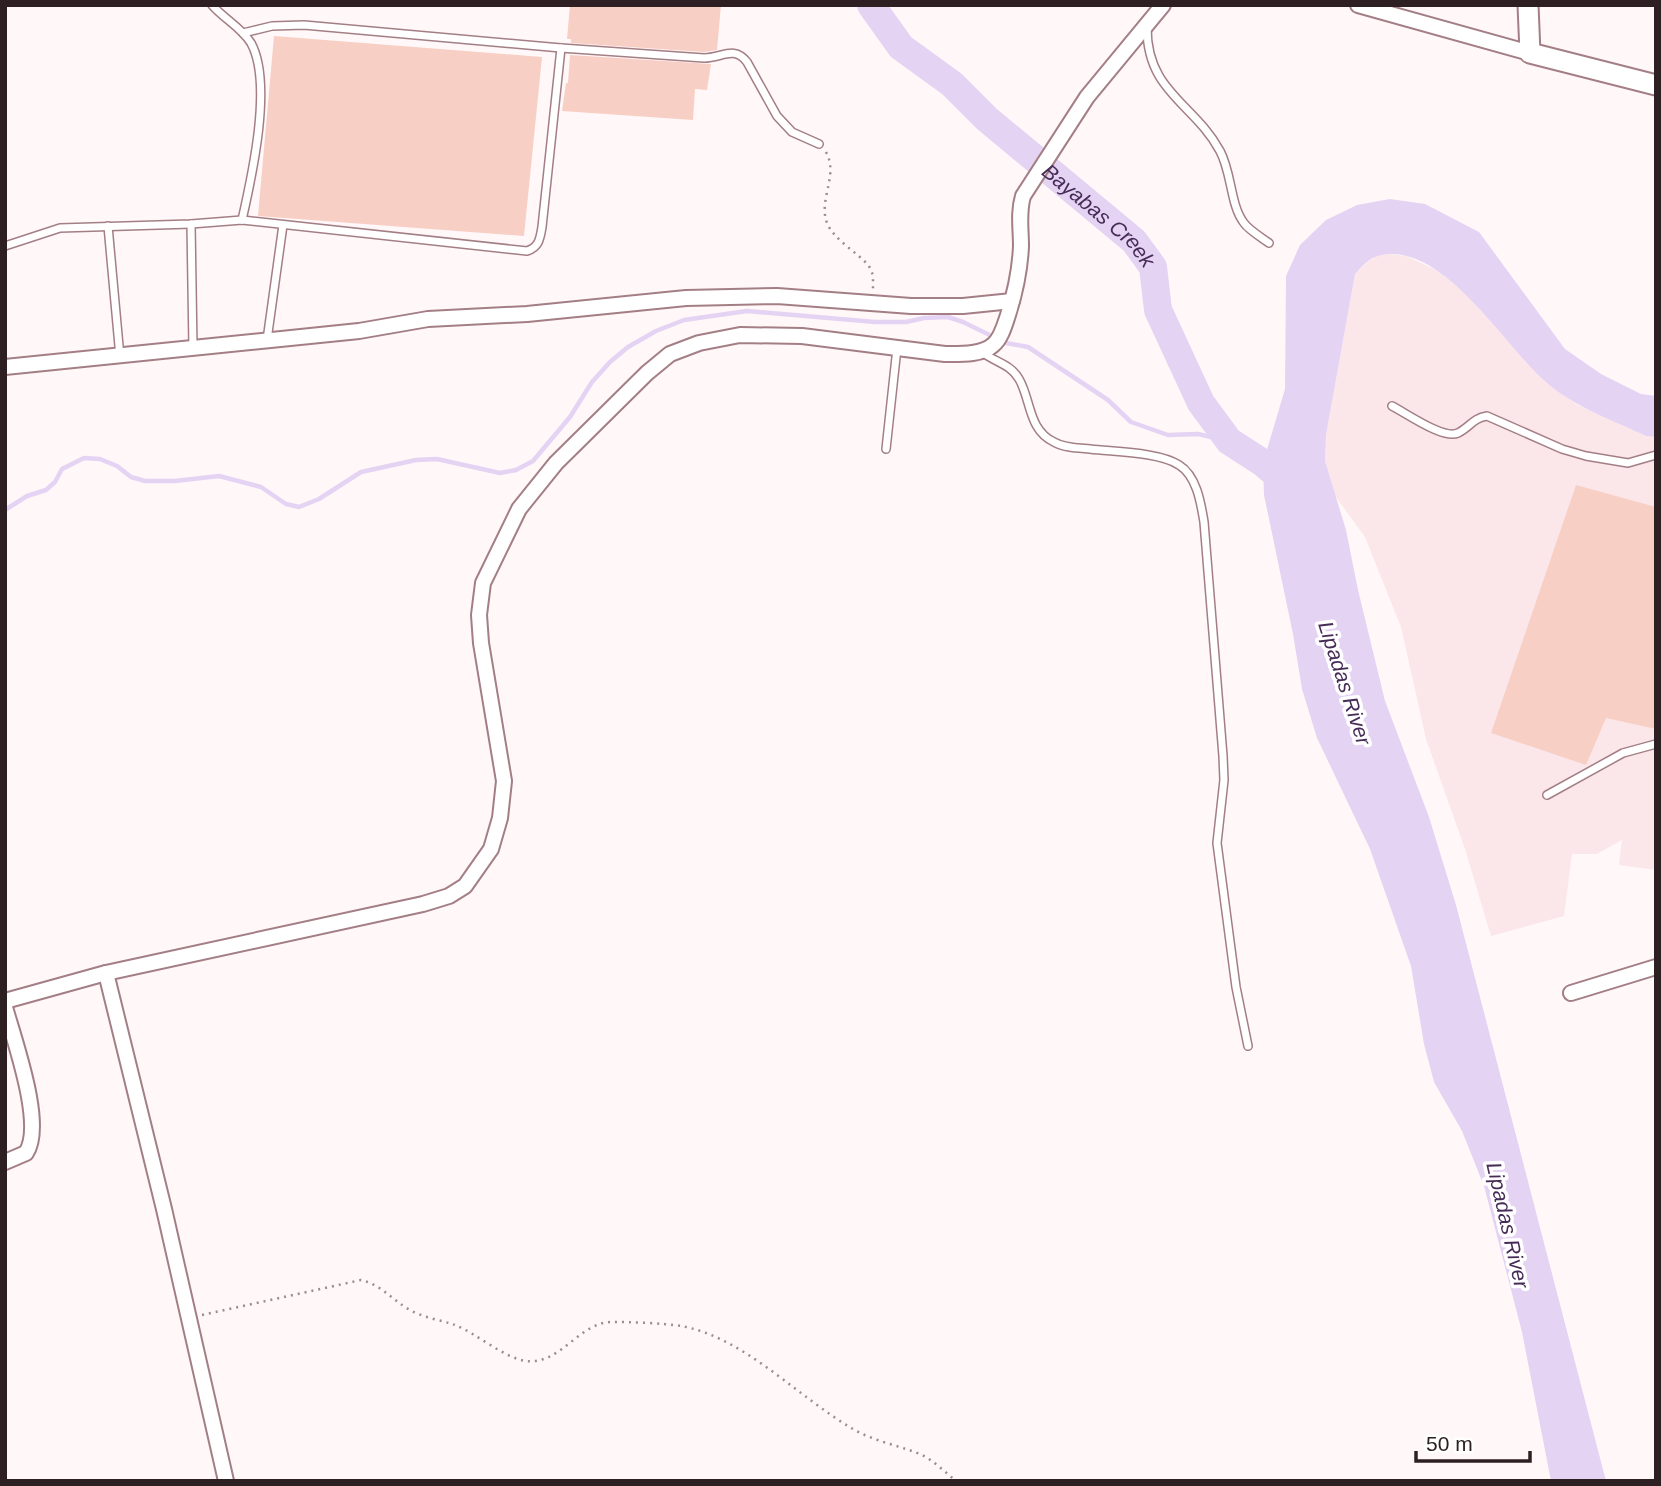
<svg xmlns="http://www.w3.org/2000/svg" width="1661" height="1486" viewBox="0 0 1661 1486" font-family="Helvetica,sans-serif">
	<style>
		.built { fill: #fbe7ea }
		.water { fill: #e5d3f4 }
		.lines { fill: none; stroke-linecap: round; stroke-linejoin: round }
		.stream { stroke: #e5d3f4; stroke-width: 4.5 }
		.river { stroke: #e5d3f4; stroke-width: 28 }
		.building { fill: #f8cfc4 }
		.lane-casing { stroke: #a37f85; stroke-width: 10 }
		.street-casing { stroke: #a37f85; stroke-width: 18 }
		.secondary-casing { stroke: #a37f85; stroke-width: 23 }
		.path { stroke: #988d8f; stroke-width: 2.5; stroke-dasharray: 2 5; stroke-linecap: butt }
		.lane { stroke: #fff; stroke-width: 7 }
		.street { stroke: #fff; stroke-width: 14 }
		.secondary { stroke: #fff; stroke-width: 19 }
		.labels { text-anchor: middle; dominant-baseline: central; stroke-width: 7; stroke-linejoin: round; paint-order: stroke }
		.water-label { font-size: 21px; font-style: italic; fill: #462c57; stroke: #fff }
	</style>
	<rect width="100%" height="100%" fill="#fff7f8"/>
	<path class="built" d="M1388 254 1406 256 1436 270 1470 296 1545 382 1576 404 1646 436 1656 437V870L1619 865 1622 840 1597 854H1572L1564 916 1491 936 1465 849 1426 739 1401 627 1365 537 1333 493 1325 461 1326 435 1355 274 1373 257Z"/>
	<path class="water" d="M1390 199 1425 204 1479 232 1565 349 1601 374 1641 394 1656 396V437L1646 436C1612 420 1577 408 1548 384 1507 350 1439 234 1375 257 1368 259 1361 268 1355 274L1326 435 1325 461 1346 530 1358 590 1385 701 1429 817 1456 905 1606 1481H1551L1522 1332 1484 1186 1462 1131 1434 1082 1424 1044 1411 966 1370 849 1317 738 1302 689 1293 634 1264 495 1263 463 1285 389 1286 276 1300 245 1326 220 1357 205Z"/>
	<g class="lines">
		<path class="stream" d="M5 510 27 496 46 490 55 482 62 469 84 458 100 459 117 466 131 477 145 481H175L219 476 261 487 286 504 299 507 319 499 361 472 416 460 437 459 500 473 516 470 533 461 570 417 592 382 610 362 628 347 656 331 684 320 747 311 875 322H906L924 318 948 317 963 322 1006 343 1028 347 1108 400 1131 422 1168 435 1198 434 1229 441"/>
		<path class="river" id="s1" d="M871 5 901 47 952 84 987 119 1134 241 1153 267 1158 310 1201 403 1229 441 1263 463 1292 488"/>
	</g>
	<g class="building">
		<path d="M570 5H721L717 50 704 52 571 43V39H567Z"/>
		<path d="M274 36 542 57 524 236 258 216Z"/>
		<path d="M570 55 711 64 707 90 695 89 693 120 562 111 566 83H568Z"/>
		<path d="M1576 485 1656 507V729L1606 718 1586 765 1491 733Z"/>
	</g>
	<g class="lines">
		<defs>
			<g id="lane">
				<path d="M212 5C224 19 241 27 251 43 273 83 252 176 242 220"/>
				<path d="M1147 28C1147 92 1194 103 1220 151 1232 173 1230 205 1244 223 1250 231 1261 237 1269 243"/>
				<path d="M243 33 272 26 304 25 561 48 704 58C722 58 734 45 747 62L777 116 792 132 819 144"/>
				<path d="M191 224 193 348"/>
				<path d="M108 226 120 357"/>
				<path d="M5 246 60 228 191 224 242 220 527 251C539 247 540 239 542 227L561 48"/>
				<path d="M267 340 283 225"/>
				<path d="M981 351C993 362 1010 363 1019 379 1031 399 1028 430 1054 442 1064 448 1078 448 1090 449 1114 452 1159 452 1179 465 1197 476 1201 504 1204 522L1223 756 1224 780 1217 843 1236 987 1248 1046"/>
				<path d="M1392 406C1406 413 1444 440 1458 433 1470 427 1473 418 1487 416L1562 449 1586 456 1628 463 1656 455"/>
				<path d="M886 449 897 348"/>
				<path d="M1547 795 1623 753 1656 744"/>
			</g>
			<g id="street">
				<path d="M1358 5 1530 53"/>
				<path d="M5 367 359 331 428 319 527 314 686 298 777 296 911 306H963L1012 301"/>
				<path d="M106 973 164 1209 226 1481"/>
				<path d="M1571 993 1656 967"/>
				<path d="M5 1001 106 973 423 904 449 896 465 886 491 849 500 818 504 781 481 643 479 615 483 583 519 509 556 463 647 373 670 354 699 343 740 335 802 336 945 354C960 354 982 355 993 345 1001 339 1005 324 1008 315 1015 293 1020 270 1021 246 1021 229 1018 213 1023 196L1087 97 1163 5"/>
				<path d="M5 1007C14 1040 45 1125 26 1153L5 1162"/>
			</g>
			<path id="secondary" d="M1528 5 1530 53 1656 85"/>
		</defs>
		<use href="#lane" class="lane-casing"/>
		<use href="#street" class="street-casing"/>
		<use href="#secondary" class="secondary-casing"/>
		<g class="path">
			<path d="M826 152C839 175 818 200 827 223 834 240 857 252 869 266L873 275V290"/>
			<path d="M202 1315 361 1280C382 1285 392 1300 410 1310 424 1318 441 1320 455 1325 476 1333 504 1358 526 1361 561 1365 579 1322 612 1322 630 1322 663 1323 681 1326 744 1337 799 1398 853 1429 875 1442 899 1445 922 1455 934 1461 945 1472 956 1481"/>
		</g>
		<use href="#lane" class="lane"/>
		<use href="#street" class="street"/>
		<use href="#secondary" class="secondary"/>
	</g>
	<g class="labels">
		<g class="water-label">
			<text stroke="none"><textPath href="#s1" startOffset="312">Bayabas Creek</textPath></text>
			<text transform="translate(1345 683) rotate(72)">Lipadas River</text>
			<text transform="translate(1508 1225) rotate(77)">Lipadas River</text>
		</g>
	</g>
	<rect width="1661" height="1486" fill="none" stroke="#2e2022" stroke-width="14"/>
	<path d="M1416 1451v10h114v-10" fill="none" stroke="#2e2022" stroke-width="3.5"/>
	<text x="1426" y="1451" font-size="21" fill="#2e2022" stroke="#ffffff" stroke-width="5" paint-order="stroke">50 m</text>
</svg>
